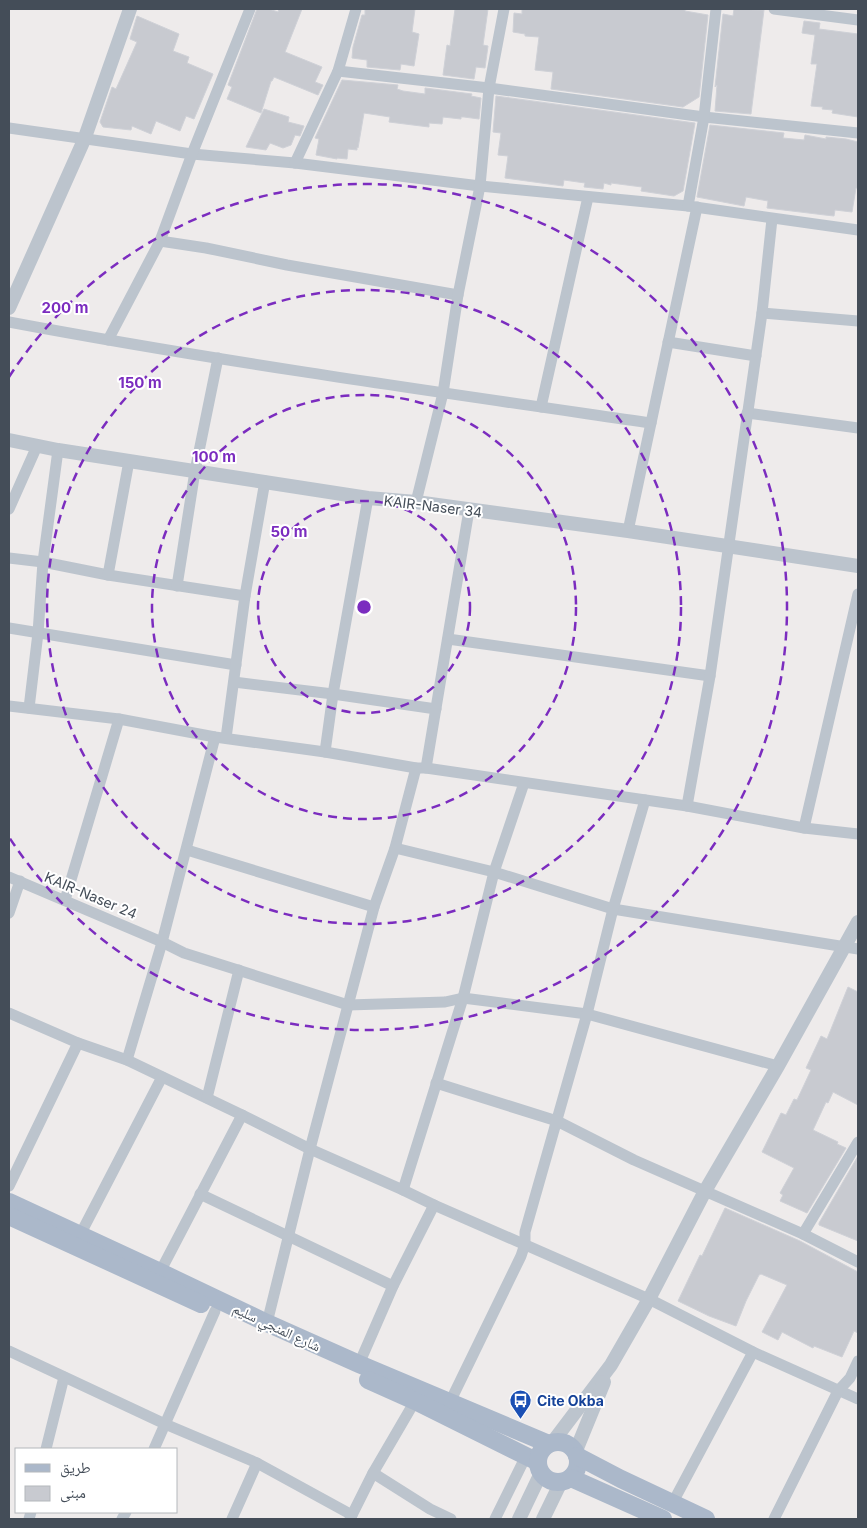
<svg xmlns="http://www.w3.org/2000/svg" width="867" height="1528" viewBox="0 0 867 1528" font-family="Inter,'Noto Naskh Arabic',sans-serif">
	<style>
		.building { fill: #c8cad0; stroke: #cfd1d7 }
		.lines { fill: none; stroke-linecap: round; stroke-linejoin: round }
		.minor { stroke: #bcc4cd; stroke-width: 11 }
		.tertiary { stroke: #bcc4cd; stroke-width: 14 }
		.primary { stroke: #abb8ca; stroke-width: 18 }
		.ring { fill: none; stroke: #7b2cbf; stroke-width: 2.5; stroke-dasharray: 9 6 }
		.labels { text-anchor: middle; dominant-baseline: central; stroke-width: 4; stroke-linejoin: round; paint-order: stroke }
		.street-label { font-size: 14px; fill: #444d58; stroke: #fff }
		.transit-label { font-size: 14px; font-weight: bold; fill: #164399; stroke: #fff; text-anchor: start }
		.centre { fill: #7b2cbf; stroke: #fff; stroke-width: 2.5 }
		.ring-label { font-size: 15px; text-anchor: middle; font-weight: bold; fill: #7b2cbf; stroke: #fff; stroke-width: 4; stroke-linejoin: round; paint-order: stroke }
	</style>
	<rect width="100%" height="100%" fill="#eeebeb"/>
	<g class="building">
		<path d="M257 9H269L278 12 279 9H302L285 52 322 67 315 82 323 85 318 95 274 77 272 81H271L261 113 227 99 232 87 228 85Z"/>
		<path d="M365 9H415L412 32 419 34 414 66 401 64 400 70 367 67V60L352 58 353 47 362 15H365Z"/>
		<path d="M455 9H488L483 45 488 46 485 68 476 67 474 79 443 75 447 45 450 46Z"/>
		<path d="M522 9H678L685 10V11L708 15 699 97 683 107 551 89 553 72 535 70 539 37 525 36V34L513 32 514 13 522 14Z"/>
		<path d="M734 9 764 10 751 114 715 111 717 85 715 87 723 14 733 16Z"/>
		<path d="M137 16 179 34 173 51 189 57 187 63 213 74 194 119 186 116 180 131 156 121 151 134 132 126 131 130 103 127 100 122 112 87 116 89 137 42 130 39Z"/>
		<path d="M804 21 820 23 819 29 858 34V117L832 113 833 110 822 109 823 107 811 106 817 64H811L815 35 802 33Z"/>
		<path d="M342 80 398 85 397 89 403 91 425 94V88L472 94 471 96 481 98 479 119 464 117H461V119L443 117 442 124 429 123V127L389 122 390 117 364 113 358 148 357 147V150L348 149 347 159 337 158V159L316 155 319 139 315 138Z"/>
		<path d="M496 96 695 123 683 191 674 196 641 191 642 187 611 183V185L604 183 603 189 584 187 585 183 564 180 563 186 505 178 508 156 498 155 501 133 493 132Z"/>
		<path d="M264 109 289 117 288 122 304 126 300 136 295 135 291 145 283 148 270 143 266 150 246 147Z"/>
		<path d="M710 125 784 133 783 138 804 140 805 135 826 139V137L846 139 858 142V188H856L852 212 835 210 834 216 825 215 767 208 768 201 746 197 744 206 697 197Z"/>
		<path d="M848 987 858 992V1105L833 1092 828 1103 826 1102 813 1130 838 1142 837 1144 846 1148 807 1213 780 1201 783 1195 780 1193 794 1168 762 1152 781 1113 786 1115 794 1099 797 1100 811 1070 806 1068 821 1036 827 1039Z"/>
		<path d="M858 1156V1241L819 1225V1223Z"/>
		<path d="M725 1208 800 1241 858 1272V1333L854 1331 842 1357 814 1346 813 1348 782 1332 778 1340 762 1332 787 1285 761 1274 759 1275 746 1301 736 1326 709 1316 678 1301 700 1255 702 1256Z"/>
	</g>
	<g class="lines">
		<g class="minor">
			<path d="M774 9 858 20"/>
			<path d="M338 71 489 88 704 117 858 133"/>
			<path d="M9 128 192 154 295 163 480 186 688 206 858 230"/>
			<path d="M295 163 338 71 356 9"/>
			<path d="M688 206 704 117 716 9"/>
			<path d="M160 241 206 248 287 265 458 295"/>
			<path d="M762 313 858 321"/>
			<path d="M9 322C222 362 437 392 651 423"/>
			<path d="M108 340 160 241 192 154 250 9"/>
			<path d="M668 342 756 356"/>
			<path d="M541 407 588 197"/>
			<path d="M747 413 858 428"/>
			<path d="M416 502 443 393 458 295 480 186 489 88 504 9"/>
			<path d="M9 509 37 446"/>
			<path d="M628 531 697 207"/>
			<path d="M9 558 43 562 108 575 245 596"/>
			<path d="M108 575 129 461"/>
			<path d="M177 586 195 471 218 358"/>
			<path d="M9 628 236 665"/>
			<path d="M448 639 710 676"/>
			<path d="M234 682 333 694 436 709"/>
			<path d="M9 706 119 719 215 737 325 752 416 768H426L687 806 804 828 858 834"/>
			<path d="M29 708 38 633 43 562 58 450"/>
			<path d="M226 738 245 596 265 481"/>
			<path d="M325 752 333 694 368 498"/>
			<path d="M426 768 469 510"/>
			<path d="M687 806 710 676 762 313 772 219"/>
			<path d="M804 828 858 594"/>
			<path d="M395 848 494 872 613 909 858 949"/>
			<path d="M187 850 374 907"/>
			<path d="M9 877 162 942 184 953 348 1005 445 1002 463 998 587 1014 778 1066"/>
			<path d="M65 900 119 719"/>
			<path d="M9 913 20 881"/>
			<path d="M9 1013 78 1043 127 1060 242 1115 310 1149 403 1190 434 1205 649 1299 753 1352 858 1399"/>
			<path d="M127 1060 161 946 215 737"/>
			<path d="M436 1083 557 1121 634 1160 803 1234 858 1262"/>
			<path d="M207 1098 239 970"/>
			<path d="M9 1186 78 1043"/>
			<path d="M403 1190 463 998 494 872 524 783"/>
			<path d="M200 1194 393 1286"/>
			<path d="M803 1234 858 1142"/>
			<path d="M80 1235 162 1077"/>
			<path d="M160 1272 242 1115"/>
			<path d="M267 1323 310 1149 374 907 395 848 416 768"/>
			<path d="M9 1351 165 1424 257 1463 352 1515"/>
			<path d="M359 1364 393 1286 434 1205"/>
			<path d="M450 1402 521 1256 525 1244V1232L587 1014 613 909 645 800"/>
			<path d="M46 1449 64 1377"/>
			<path d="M154 1449 215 1311"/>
			<path d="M373 1473 430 1509 451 1519"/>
			<path d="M672 1504 753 1352"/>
			<path d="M29 1519 31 1512"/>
			<path d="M122 1519 126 1512"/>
			<path d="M232 1519 257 1463"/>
			<path d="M350 1519 373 1473 415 1401"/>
			<path d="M495 1519 526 1456"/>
			<path d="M774 1519 838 1391 850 1378 858 1361"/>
		</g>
		<g class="tertiary">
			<path d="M9 308 84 140 130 9"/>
			<path d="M9 440 58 450 368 498 416 502 628 531 858 566"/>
			<path d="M552 1443 611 1365 649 1299 705 1191 778 1066 858 922"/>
			<path d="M575 1453 604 1382"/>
			<path d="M519 1519 541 1473"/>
			<path d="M543 1519 561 1482"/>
		</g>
		<g class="primary">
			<path d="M9 1202 160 1272 267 1323 359 1364 549 1444"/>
			<path d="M9 1216 201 1304"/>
			<path d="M368 1380 415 1401 538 1462"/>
			<circle cx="558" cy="1462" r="20"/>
			<path d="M577 1456 621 1479 706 1519"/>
			<path d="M571 1478 663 1519"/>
		</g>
	</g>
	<g class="ring">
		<circle cx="364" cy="607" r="106"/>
		<circle cx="364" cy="607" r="212"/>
		<circle cx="364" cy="607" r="317"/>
		<path d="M9 377A423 423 0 1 1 9 837"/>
	</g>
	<defs>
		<symbol id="bus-pin" viewBox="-11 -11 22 30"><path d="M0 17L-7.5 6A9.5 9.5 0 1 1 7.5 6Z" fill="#1a4fb4" stroke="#fff"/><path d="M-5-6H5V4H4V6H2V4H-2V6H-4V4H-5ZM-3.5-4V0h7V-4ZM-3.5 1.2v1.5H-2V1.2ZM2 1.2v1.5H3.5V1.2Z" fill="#fff"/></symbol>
	</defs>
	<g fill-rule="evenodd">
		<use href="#bus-pin" x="508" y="1388" width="25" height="34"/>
	</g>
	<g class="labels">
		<g class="street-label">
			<text transform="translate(433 506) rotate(7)">KAIR-Naser 34</text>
			<text transform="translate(91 895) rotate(23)">KAIR-Naser 24</text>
			<text transform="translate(277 1327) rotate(25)">شارع المنجي سليم</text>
		</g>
		<g class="transit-label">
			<text x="537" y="1400">Cite Okba</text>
		</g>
	</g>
	<circle cx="364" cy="607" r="8" class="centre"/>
	<g class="ring-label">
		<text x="65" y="313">200 m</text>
		<text x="140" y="388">150 m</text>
		<text x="214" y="462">100 m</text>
		<text x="289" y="537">50 m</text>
	</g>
	<rect width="867" height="1528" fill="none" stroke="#444d58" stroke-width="20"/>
	<rect x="15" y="1448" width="162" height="65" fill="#ffffff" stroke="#b4b8bc"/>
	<rect x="25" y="1464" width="25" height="8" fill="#abb8ca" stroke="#b4b8bc"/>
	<text x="60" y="1473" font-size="15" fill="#444d58">طريق</text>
	<rect x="25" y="1486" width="25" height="15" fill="#c8cad0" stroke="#b4b8bc"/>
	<text x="60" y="1498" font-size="15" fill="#444d58">مبنى</text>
</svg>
